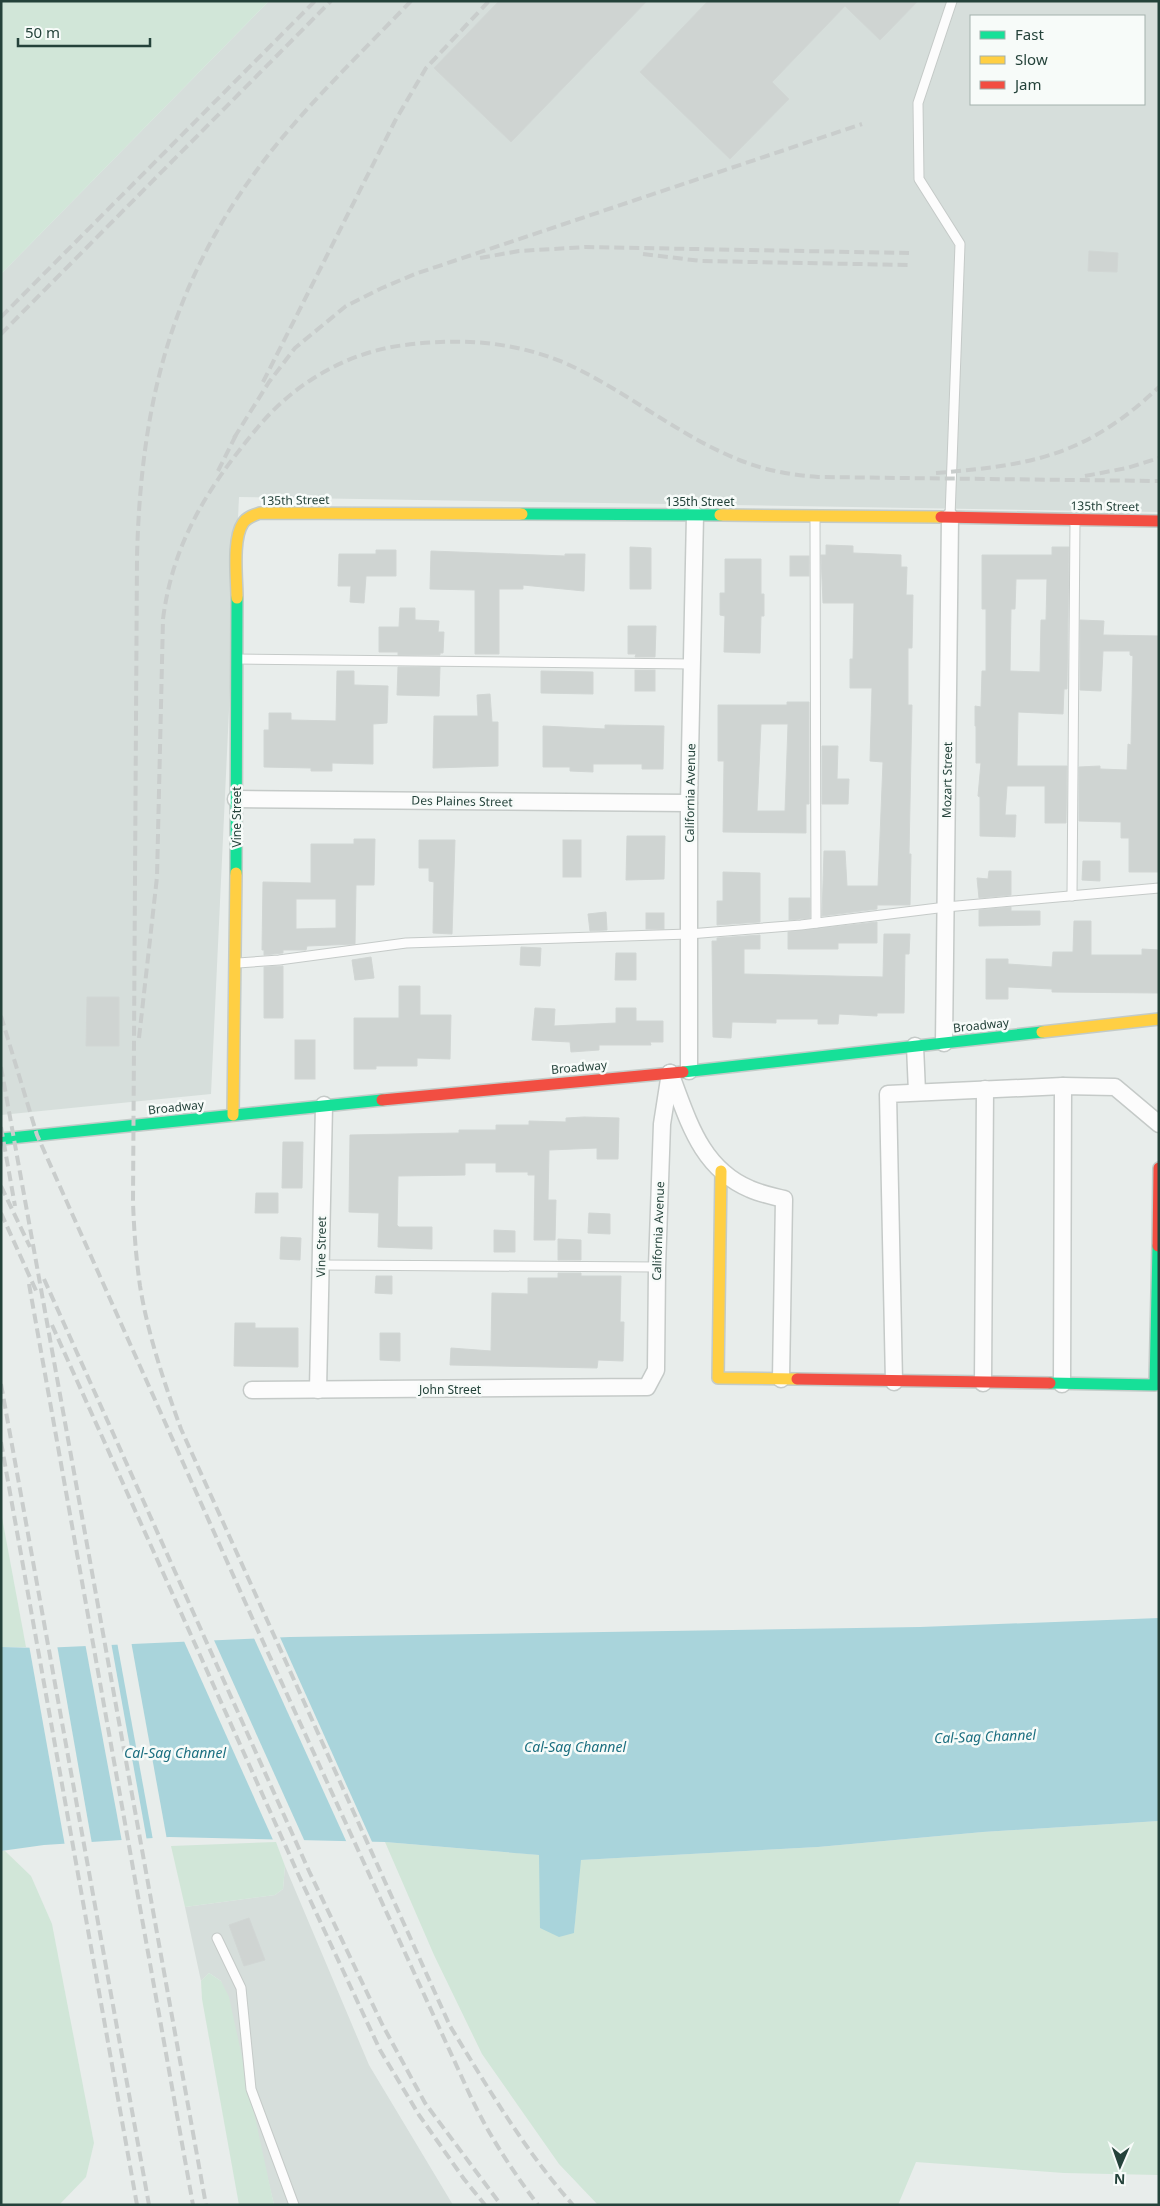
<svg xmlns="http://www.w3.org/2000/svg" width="1160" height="2206" viewBox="0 0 1160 2206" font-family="'Noto Sans',sans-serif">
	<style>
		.built { fill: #d6dedb; fill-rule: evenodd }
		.green { fill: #d1e6d8 }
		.water { fill: #a9d4db }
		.pier { fill: #e8edeb }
		.building { fill: #cfd4d2; stroke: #d1d6d4; fill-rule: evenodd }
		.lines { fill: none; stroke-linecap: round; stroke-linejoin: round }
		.lane-casing { stroke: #c5cac8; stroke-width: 11 }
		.street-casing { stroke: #c5cac8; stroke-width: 19 }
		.fast-casing { stroke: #c3cbc8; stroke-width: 14 }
		.slow-casing { stroke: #c3cbc8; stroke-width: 14 }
		.jam-casing { stroke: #c3cbc8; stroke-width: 14 }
		.lane { stroke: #fcfcfc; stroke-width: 9 }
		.street { stroke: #fcfcfc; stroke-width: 16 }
		.fast { stroke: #16e098; stroke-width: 11 }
		.slow { stroke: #ffcf43; stroke-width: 11 }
		.jam { stroke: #f24e42; stroke-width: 11 }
		.rail { stroke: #c9cdcc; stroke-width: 4; stroke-dasharray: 10 5; stroke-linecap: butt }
		.labels { text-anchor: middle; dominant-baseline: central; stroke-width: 5; stroke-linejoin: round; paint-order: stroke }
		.street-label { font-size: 12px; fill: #24423a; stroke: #f7fbf9 }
		.water-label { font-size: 14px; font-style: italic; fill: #1c6f80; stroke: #f7fbf9 }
	</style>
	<rect width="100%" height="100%" fill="#e8edeb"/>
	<g class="built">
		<path d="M269 1H1159V512L239 497 211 1094 1 1115V274ZM971 16H1144V104H971Z"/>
		<path d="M285 1866 369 2065 453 2205H274L221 1981 209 1973 201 1981 185 1907 275 1895 283 1889Z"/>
	</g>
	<g class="green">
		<path d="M1 1H269L1 274Z"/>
		<path d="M1 1512 26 1647H1Z"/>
		<path d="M1159 1821V2175L1064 2173 916 2162 898 2205H598L559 2164 482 2054 434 1955 385 1842 540 1855V1928L574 1933 580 1860 818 1847 983 1832Z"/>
		<path d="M276 1842 285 1866 283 1889 275 1895 185 1907 171 1846Z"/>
		<path d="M1 1851H5L31 1876 52 1924 94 2143 86 2177 59 2205H1Z"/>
		<path d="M209 1973 221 1981 229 1997 274 2205H239L202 1999 201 1981Z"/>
	</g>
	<path class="water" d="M1159 1618V1821L983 1832 818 1847 581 1860 574 1933 559 1937 540 1928 539 1855 385 1842 169 1837 44 1845 1 1851V1647L42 1648 290 1637 920 1627Z"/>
	<g class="pier">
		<path d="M279 1635 373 1844 347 1843 253 1636Z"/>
		<path d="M213 1638 305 1842H274L183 1639Z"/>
		<path d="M131 1641 167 1840H153L117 1642Z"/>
		<path d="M111 1642 147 1841 122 1842 85 1643Z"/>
		<path d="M29 1645H57L92 1844 65 1846Z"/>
	</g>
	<g class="building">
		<path d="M499 1H647L511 142 434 68Z"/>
		<path d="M708 1H918L880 40 845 6 772 82 789 99 730 159 640 72Z"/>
		<path d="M1089 251 1118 253 1117 272 1088 271Z"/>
		<path d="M826 545 853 546V553L901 555V567H907L906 595H913L912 648H908V705H912L909 854H911L910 905H877V909L822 916 824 851H845L847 886H878L883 762 870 761 872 688H850V659H853L854 603H823L821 555H826Z"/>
		<path d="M630 547 651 548V589H630Z"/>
		<path d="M1052 547H1069L1067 689H1064L1063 714 1018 712 1017 766H1067L1066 823H1045V786H1007L1005 815H1016L1015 837 980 836V797L978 796 981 763H976V726H975V706L981 707 982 671H986V609H982V555H1052ZM1016 579H1047L1046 620H1041L1040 672 1010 671 1011 609H1015Z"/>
		<path d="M376 550H396V576H366L364 603 350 602 351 586H338L339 554H376Z"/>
		<path d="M431 551 565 556V554H585L584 591 523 585V589H499V654H475V590L430 589Z"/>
		<rect x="790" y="556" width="19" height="20"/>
		<path d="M725 559H761V594H764V616H761L760 653 724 652 725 616 720 615V593H725Z"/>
		<path d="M400 608H415V620L439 621 438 632H444L443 653H440V655H398V652H379V627H399Z"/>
		<path d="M1080 620 1104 621 1103 635 1159 636V872H1129V838H1121V822L1079 821V767L1100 766V769L1127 770 1128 744 1131 745 1133 656 1130 655V651H1103L1101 691 1080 690Z"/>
		<path d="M628 626H656L655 657H635L636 654H628Z"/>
		<path d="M398 667H440L439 696 397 695Z"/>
		<rect x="635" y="670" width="20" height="21"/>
		<path d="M337 671H354V685L388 686 387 723 373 724V764L332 763V771H311V768L264 767V730H269V713H291V720L336 721Z"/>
		<path d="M541 671 593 672V694L541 693Z"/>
		<path d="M490 694 492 722H498V766L433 768 434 716H478L477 695Z"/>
		<path d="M787 702H809V804H806V833L723 832 724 761H718V705H787ZM761 724H788L785 811H757Z"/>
		<path d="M605 725 664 726 663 769H642V764H593V772L570 771V767H543V726L605 729Z"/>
		<path d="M822 746H838L837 779H849L848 804H822Z"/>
		<path d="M627 836H665L664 879 626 880Z"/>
		<path d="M354 839H375L374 885H356L355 944 307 946 306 950H283V953L264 955V950H262L263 882 311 883V844H354ZM296 899H336V928L296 929Z"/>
		<path d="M419 840H455L452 934 433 933 434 882 429 881V868H419Z"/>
		<rect x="563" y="840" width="18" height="37"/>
		<path d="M1083 861H1100V881L1082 880Z"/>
		<path d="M989 871H1011V895L979 898 977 878 988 879Z"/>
		<path d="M723 872 760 873V922L717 925V901H723Z"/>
		<path d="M789 898H810V918L789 920Z"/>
		<path d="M1011 907V911H1040V925L979 926V910Z"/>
		<path d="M606 912 607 930 590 931 588 914Z"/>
		<rect x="646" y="913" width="18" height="16"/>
		<path d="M1074 921H1091V955H1142V949L1159 950V993L1052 992V989L1008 987V999H986V959H1008V964L1052 967 1053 952H1073Z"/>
		<path d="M877 922V943H838V949H788V932Z"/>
		<path d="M884 934H910L909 954H905L904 1013H877V1016L839 1014 838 1024H818V1019H776V1023L732 1022 731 1038 713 1037 712 941H717V938L760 935V949H744V974L883 977Z"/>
		<path d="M521 947 541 948 540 966 520 965Z"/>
		<path d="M616 953H636V980H615Z"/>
		<path d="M371 957 374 978 355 980 352 960Z"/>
		<path d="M283 966V1018H264V967Z"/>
		<path d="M399 986H420V1015H451L450 1059 417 1058V1066H376V1069H354V1018H399Z"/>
		<path d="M87 997H119V1046H86Z"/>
		<path d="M535 1008 555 1009 554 1026 616 1023V1008H636V1021H663V1042H650L651 1045H599V1050L571 1052 570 1042 532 1040Z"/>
		<rect x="295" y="1040" width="20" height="39"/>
		<path d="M584 1117 619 1118 618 1159H597V1148L549 1150 548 1200H556L555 1240H534L535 1175H528V1172H496V1163H465V1175L398 1176 397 1225 399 1227H432V1249L378 1247 379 1213 349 1212 350 1135 459 1133V1130H496V1125H529V1121L566 1122V1118Z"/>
		<path d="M283 1142H303L302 1188H282Z"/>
		<path d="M256 1193H278V1213H255Z"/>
		<path d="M589 1213 610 1214V1234L588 1233Z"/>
		<path d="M494 1230 515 1231V1252H494Z"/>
		<path d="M281 1237 301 1238 300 1260 280 1259Z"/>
		<path d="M558 1239 581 1240V1260H558Z"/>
		<path d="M558 1273H581V1276H621L620 1322H624L623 1361 598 1360 597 1368 450 1365 451 1348 491 1351 492 1293 528 1294V1278H558Z"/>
		<path d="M376 1276H392V1294L375 1293Z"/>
		<path d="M235 1323H255V1328H298V1367L234 1366Z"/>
		<path d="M380 1333H400V1361L380 1360Z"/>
		<path d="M249 1918 265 1960 244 1966 229 1925Z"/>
	</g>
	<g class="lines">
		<defs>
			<g id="lane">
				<path d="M815 516 816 923"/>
				<path d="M950 517 960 244 919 179 918 103 952 1"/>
				<path d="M237 659 692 664"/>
				<path d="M1072 896 1075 521"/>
				<path d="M238 963 279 960 406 943 689 934 801 925 946 907 1159 888"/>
				<path d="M321 1265 657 1267"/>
				<path d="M217 1938 241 1988 251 2089 294 2205"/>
			</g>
			<g id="street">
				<path d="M236 799 689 803"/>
				<path d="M944 1043 950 517"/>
				<path d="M915 1046 917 1092"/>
				<path d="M689 1071V803L695 515"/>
				<path d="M670 1073C688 1119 700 1168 750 1189 761 1194 773 1196 784 1199L781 1379"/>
				<path d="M894 1382 888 1094 1063 1086 1115 1087 1159 1124"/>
				<path d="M983 1383 985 1089"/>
				<path d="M1062 1384 1063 1086"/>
				<path d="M252 1390 647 1387 656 1370 657 1267 662 1124 670 1073"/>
				<path d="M318 1390 324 1105"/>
			</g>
			<g id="fast">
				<path d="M522 514 720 515"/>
				<path d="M236 873 237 598"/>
				<path d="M683 1072 1042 1032"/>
				<path d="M1 1139 382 1100"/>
				<path d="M1050 1383 1155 1385 1158 1246"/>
			</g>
			<g id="slow">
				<path d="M720 515 941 517"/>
				<path d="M237 598C237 579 232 539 243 523 247 517 254 515 260 513L522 514"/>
				<path d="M1042 1032 1159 1019"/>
				<path d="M233 1115 236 873"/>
				<path d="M721 1171 718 1378 797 1379"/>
			</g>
			<g id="jam">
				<path d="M941 517 1159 521"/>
				<path d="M382 1100 683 1072"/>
				<path d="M1158 1246 1159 1168"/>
				<path d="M797 1379 1050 1383"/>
			</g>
		</defs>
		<use href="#lane" class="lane-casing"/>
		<use href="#street" class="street-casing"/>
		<use href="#fast" class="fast-casing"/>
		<use href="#slow" class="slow-casing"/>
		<use href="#jam" class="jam-casing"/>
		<use href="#lane" class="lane"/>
		<use href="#street" class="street"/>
		<use href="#fast" class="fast"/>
		<use href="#slow" class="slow"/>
		<use href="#jam" class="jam"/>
		<g class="rail">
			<path d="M411 1C366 48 318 94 277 144 174 271 141 396 137 557L133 1202C134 1230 136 1258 140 1286 148 1335 164 1382 181 1429L450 2026C488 2088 525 2151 573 2205"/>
			<path d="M643 254 701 261 908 265"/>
			<path d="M480 258 519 251 586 247 909 253"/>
			<path d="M1 317 315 1"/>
			<path d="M1 334 331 1"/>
			<path d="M263 382 395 121 426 68 489 1"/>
			<path d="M234 438 269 382 295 348 346 306 382 288 415 274 862 124"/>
			<path d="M218 471 237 433"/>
			<path d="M936 473C1033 465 1086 456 1159 387"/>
			<path d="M1085 476 1127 468 1159 458"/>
			<path d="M1 1016 37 1135 254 1622 469 2093C488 2134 511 2169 538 2205"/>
			<path d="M139 1038 157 877 163 619C173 541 209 486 258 427 295 383 347 352 405 345 460 338 513 341 565 363 625 390 676 434 737 459 763 470 790 475 818 477L1159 481"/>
			<path d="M1 1067 206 2205"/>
			<path d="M1 1127 15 1206"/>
			<path d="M1 1186 30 1247"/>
			<path d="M1 1213 38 1295"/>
			<path d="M44 1279 309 1871 382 2024 425 2103 501 2205"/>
			<path d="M29 1284 193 2205"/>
			<path d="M52 1325 299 1876 380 2050 419 2115 464 2179 485 2205"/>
			<path d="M1 1384 149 2205"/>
			<path d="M1 1442 137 2205"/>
		</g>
	</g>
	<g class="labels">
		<g class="street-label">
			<text transform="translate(295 500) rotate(-1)">135th Street</text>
			<text x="700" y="501">135th Street</text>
			<text transform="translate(1105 506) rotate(1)">135th Street</text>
			<text transform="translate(947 780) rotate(-89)">Mozart Street</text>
			<text transform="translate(690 793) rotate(-89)">California Avenue</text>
			<text transform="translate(462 801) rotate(1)">Des Plaines Street</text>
			<text transform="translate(236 817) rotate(-90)">Vine Street</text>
			<text transform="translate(981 1025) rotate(-6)">Broadway</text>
			<text transform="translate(579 1067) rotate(-5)">Broadway</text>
			<text transform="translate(176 1107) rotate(-6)">Broadway</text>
			<text transform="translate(658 1231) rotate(-88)">California Avenue</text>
			<text transform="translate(321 1247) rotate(-89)">Vine Street</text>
			<text x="450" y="1389">John Street</text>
		</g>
		<g class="water-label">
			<text transform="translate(985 1736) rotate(-2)">Cal-Sag Channel</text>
			<text x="575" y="1746">Cal-Sag Channel</text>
			<text x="175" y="1752">Cal-Sag Channel</text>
		</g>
	</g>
	<rect width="1160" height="2206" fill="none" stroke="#24423a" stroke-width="5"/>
	<rect x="970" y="15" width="175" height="90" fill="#f7fbf9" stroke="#a3b1ad"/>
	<rect x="980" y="31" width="25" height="8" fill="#16e098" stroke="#a3b1ad"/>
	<text x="1015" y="40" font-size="15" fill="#24423a">Fast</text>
	<rect x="980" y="56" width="25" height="8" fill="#ffcf43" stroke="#a3b1ad"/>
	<text x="1015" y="65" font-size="15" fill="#24423a">Slow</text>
	<rect x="980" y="81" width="25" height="8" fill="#f24e42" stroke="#a3b1ad"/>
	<text x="1015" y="90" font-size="15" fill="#24423a">Jam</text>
	<g transform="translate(1120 2166) rotate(182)" stroke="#f7fbf9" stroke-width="4" paint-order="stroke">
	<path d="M0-4L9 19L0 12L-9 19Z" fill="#24423a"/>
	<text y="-8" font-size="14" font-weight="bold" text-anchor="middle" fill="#24423a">N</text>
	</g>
	<path d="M18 38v8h132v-8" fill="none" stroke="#24423a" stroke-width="2.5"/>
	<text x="25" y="38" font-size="15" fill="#24423a" stroke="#f7fbf9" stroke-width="4" paint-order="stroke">50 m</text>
</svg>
